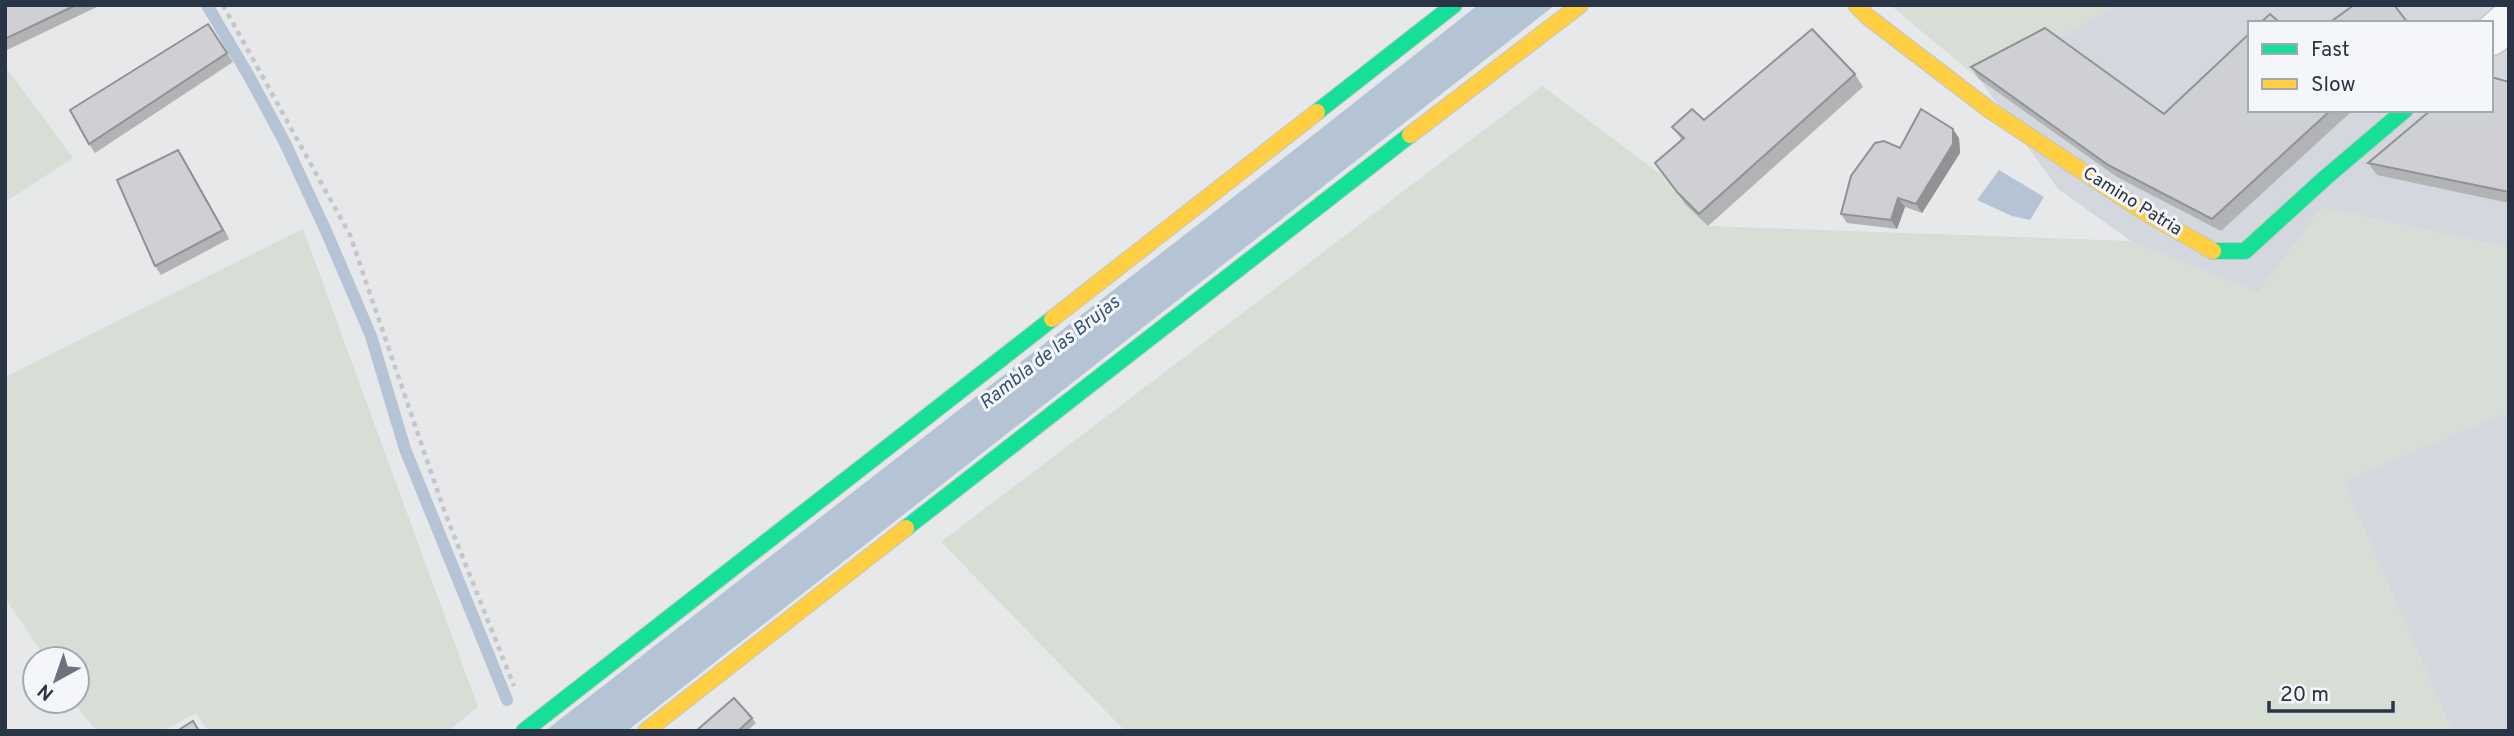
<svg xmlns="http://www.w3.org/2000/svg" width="2514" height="736" viewBox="0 0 2514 736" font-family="Overpass,sans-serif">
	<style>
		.built { fill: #d4d7dd; fill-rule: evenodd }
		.green { fill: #d6ded6 }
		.water { fill: #b4c4d5 }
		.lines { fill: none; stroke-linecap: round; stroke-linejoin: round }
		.stream { stroke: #b4c4d5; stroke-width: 12 }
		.street-casing { stroke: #c4c6c8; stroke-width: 41 }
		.fast-casing { stroke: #c4c6c8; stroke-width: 18 }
		.slow-casing { stroke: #c4c6c8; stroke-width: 18 }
		.path { stroke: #c5c6ca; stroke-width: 4.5; stroke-dasharray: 5 5; stroke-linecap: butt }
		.street { stroke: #f5f6f7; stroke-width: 38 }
		.fast { stroke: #16e098; stroke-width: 16 }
		.slow { stroke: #ffcf43; stroke-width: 16 }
		.wall { fill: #b1b3b5 }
		.shaded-wall { fill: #909294 }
		.building { fill: #ced0d3; stroke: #909294; stroke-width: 2 }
		.labels { text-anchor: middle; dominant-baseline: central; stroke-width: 6; stroke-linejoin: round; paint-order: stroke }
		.street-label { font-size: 18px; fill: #2b3445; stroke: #f4f6f9 }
		.water-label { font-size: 19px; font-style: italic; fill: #34527a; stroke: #f4f6f9 }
	</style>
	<rect width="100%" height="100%" fill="#e6e8ea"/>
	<g class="built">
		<path d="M2116 5H2509V248L2322 208 2258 293 2131 241 2058 189 1979 79 2054 41ZM2250 23H2491V110H2250Z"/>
		<path d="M2509 411V731H2452L2343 481Z"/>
	</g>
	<g class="green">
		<path d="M1890 5H2116L2054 41 1979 79Z"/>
		<path d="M5 66 73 158 5 202Z"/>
		<path d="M1542 86 1663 176 1686 205 1708 226 2131 241 2258 293 2322 208 2509 248V411L2343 481 2452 731H1125L941 542Z"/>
		<path d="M303 229 478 707 448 731H208L196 713 163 731H96L73 701H77V659H46L5 598V377Z"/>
	</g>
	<g class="water">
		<path d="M1478 5H1555L627 731H545L1303 143Z"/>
		<path d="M1999 170 2044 197 2030 220 2012 216 1977 200Z"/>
	</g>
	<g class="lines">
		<path class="stream" d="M207 5 250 78 285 143 326 231 371 336 405 449 507 700"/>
		<defs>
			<path id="street" d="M2491 36 2509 20"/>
			<g id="fast">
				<path d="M1317 112 1454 5"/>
				<path d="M2213 251H2245L2325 178 2405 110"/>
				<path d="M906 528 1410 135"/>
				<path d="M524 731 1052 319"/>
			</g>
			<g id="slow">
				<path d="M1856 5 1868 17 1991 111 2146 213 2213 251"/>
				<path d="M1410 135 1580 5"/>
				<path d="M1052 319 1317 112"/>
				<path d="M646 731 906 528"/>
			</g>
		</defs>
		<use href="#street" class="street-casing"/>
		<use href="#fast" class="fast-casing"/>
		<use href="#slow" class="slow-casing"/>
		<path class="path" d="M223 5 350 235 445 513 514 686"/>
		<use href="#street" class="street"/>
		<use href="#fast" class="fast"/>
		<use href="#slow" class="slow"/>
	</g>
	<g class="wall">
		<path d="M5 5H101L5 51Z"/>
		<path d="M208 24 233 62 95 153 89 144Z"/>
		<path d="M1971 67 2164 114 2250 110H2353L2221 231 2117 177 1979 79Z"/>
		<path d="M1855 74 1863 87 1708 226 1686 205 1655 163 1682 140 1672 127 1704 120Z"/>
		<path d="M2509 82V203L2377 175 2368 163Z"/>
		<path d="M1959 138 1960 153 1922 213 1905 207 1897 229 1847 223 1841 214 1900 148Z"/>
		<path d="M184 159 229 239 161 275 155 266Z"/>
		<path d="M752 718 756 723 747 731H696Z"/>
	</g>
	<g class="shaded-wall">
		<path d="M1953 129 1959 138 1960 153 1922 213 1916 204Z"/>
		<path d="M178 150 184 159 229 239 223 230Z"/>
		<path d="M1898 198 1905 207 1897 229 1891 220Z"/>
	</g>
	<g class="building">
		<path d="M5 5H76L5 39Z"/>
		<path d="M2354 5H2394L2408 23H2329Z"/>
		<path d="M2270 14 2280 23H2260Z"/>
		<path d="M208 24 227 53 89 144 70 110Z"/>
		<path d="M2045 28 2164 114 2250 33V110H2331L2212 219 2108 165 1971 67Z"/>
		<path d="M1812 29 1855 74 1699 214 1678 193 1655 163 1684 138 1672 127 1692 109 1704 120Z"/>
		<path d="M2491 77 2509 82V192L2368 163 2431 110H2491Z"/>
		<path d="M1921 109 1953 129V144L1916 204 1898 198 1891 220 1841 214 1851 176 1875 143 1884 141 1900 148Z"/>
		<path d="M178 150 223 230 155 266 117 180Z"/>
		<path d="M734 698 752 718 738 731H696Z"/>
		<path d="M193 721 199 731H177Z"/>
	</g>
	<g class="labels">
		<g class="street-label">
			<text transform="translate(2132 202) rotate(32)">Camino Patria</text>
		</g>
		<g class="water-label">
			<text transform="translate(1050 353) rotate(-38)">Rambla de las Brujas</text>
		</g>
	</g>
	<rect width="2514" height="736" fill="none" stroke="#2b3445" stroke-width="14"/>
	<rect x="2248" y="21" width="245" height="91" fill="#f4f6f9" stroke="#a4a8b1" stroke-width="2"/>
	<rect x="2262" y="44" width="35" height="10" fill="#16e098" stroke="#a4a8b1" stroke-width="2"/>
	<text x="2311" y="56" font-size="21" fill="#2b3445">Fast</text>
	<rect x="2262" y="79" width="35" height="10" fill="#ffcf43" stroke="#a4a8b1" stroke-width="2"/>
	<text x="2311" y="91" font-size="21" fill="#2b3445">Slow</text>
	<g transform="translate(56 680) rotate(220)"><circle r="33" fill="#f4f6f9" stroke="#a4a8b1" stroke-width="2"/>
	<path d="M0-5L12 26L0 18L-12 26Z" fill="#6c737f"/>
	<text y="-10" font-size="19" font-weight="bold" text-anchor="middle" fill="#2b3445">N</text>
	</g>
	<path d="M2269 701v10h124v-10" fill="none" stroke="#2b3445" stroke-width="3.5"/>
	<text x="2280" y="701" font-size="21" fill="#2b3445" stroke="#f4f6f9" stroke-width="5" paint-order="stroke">20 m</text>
</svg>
